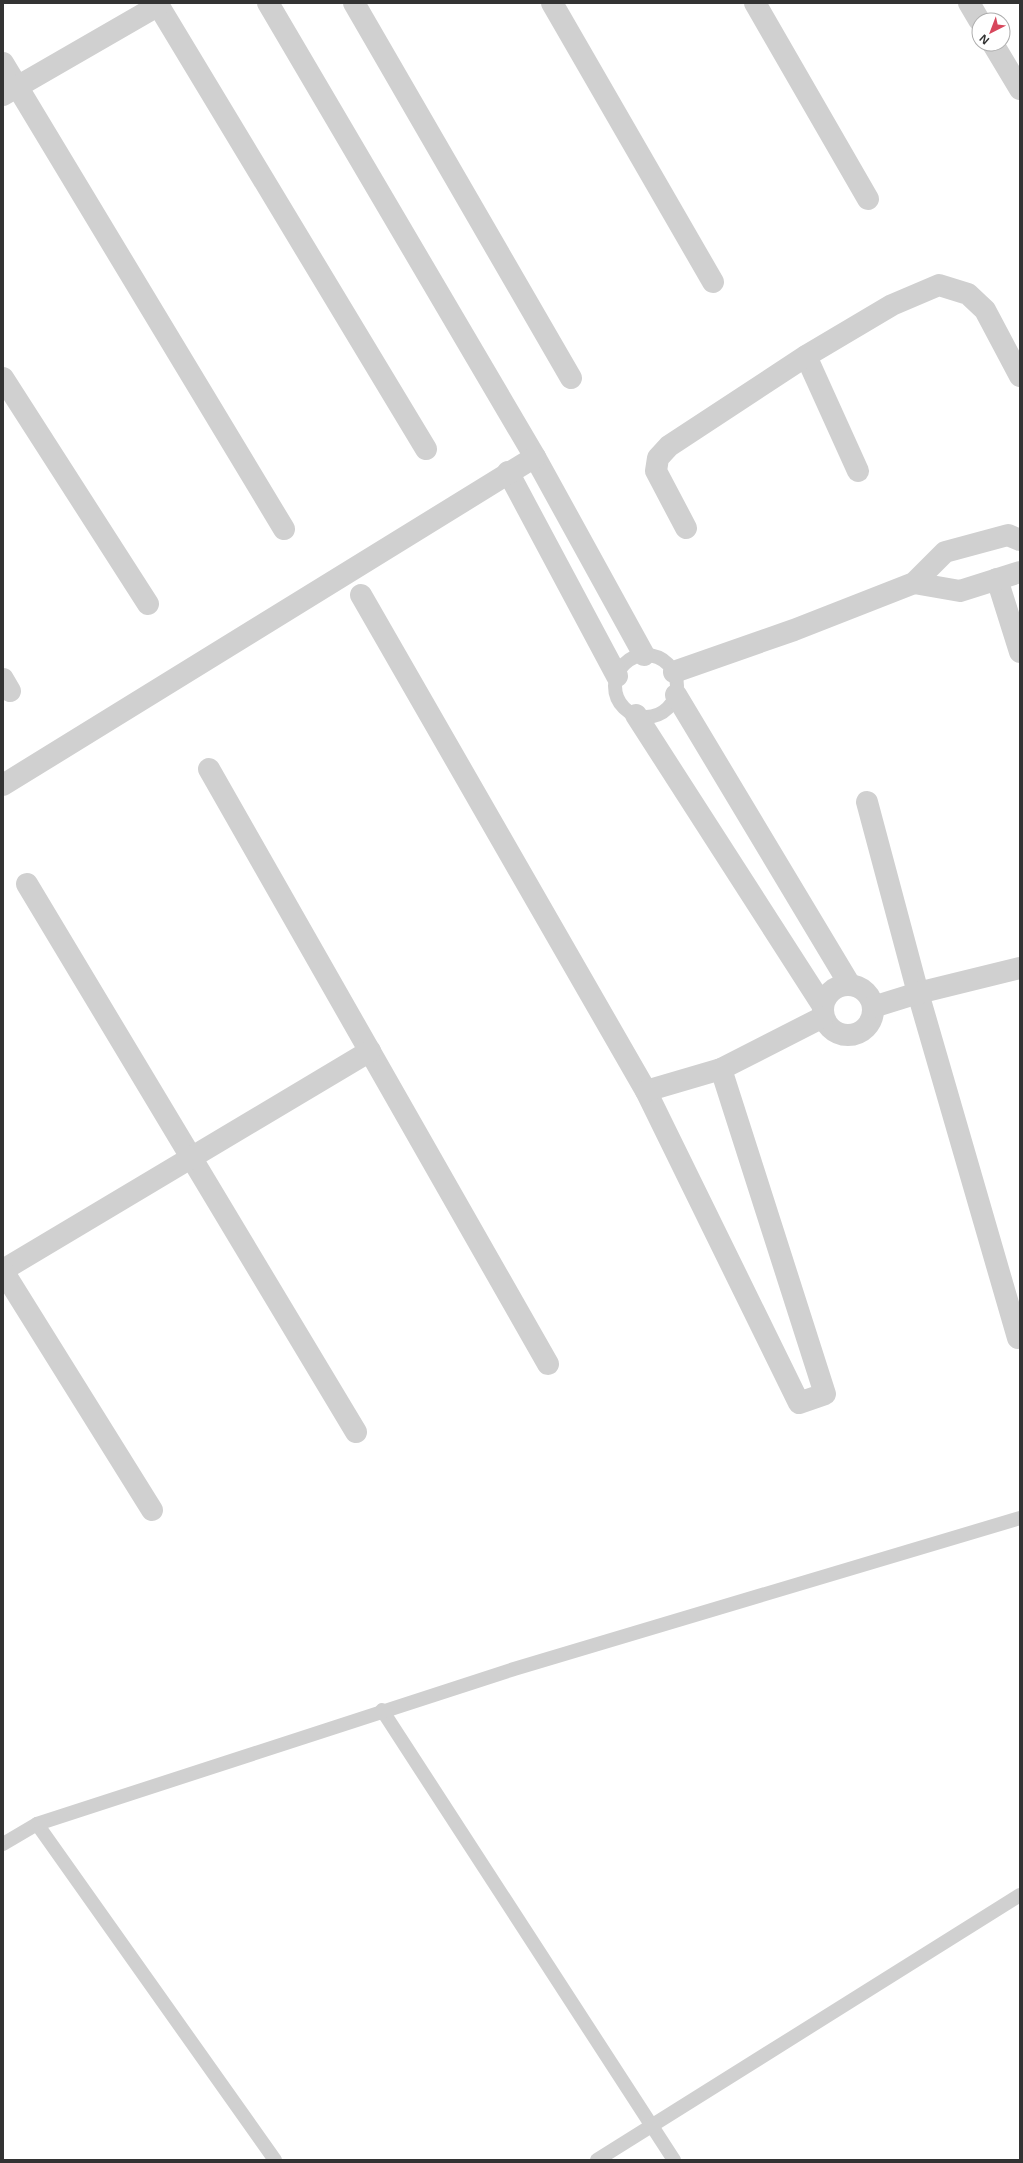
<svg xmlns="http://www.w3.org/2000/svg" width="1023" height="2163" viewBox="0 0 1023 2163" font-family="'Noto Sans',sans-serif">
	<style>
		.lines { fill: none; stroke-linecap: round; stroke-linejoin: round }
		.lane { stroke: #d0d0d0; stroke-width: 14 }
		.street { stroke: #d0d0d0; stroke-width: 22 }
	</style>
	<rect width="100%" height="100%" fill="#fff"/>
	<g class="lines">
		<g class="lane">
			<circle cx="646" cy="686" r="31"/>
			<path d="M382 1710 674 2160"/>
			<path d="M37 1824 275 2160"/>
			<path d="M3 1844 37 1824 514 1669 1020 1518"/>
			<path d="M597 2160 1020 1895"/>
		</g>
		<g class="street">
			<path d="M157 3 426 449"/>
			<path d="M268 3 535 457 644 655"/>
			<path d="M354 3 571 378"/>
			<path d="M552 3 713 282"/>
			<path d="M755 3 868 199"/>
			<path d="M969 3 979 20"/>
			<path d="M993 44 1020 89"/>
			<path d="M3 63 284 529"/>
			<path d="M3 95 159 5"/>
			<path d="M806 356 858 471"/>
			<path d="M3 378 148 604"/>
			<path d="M508 472 617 676"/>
			<path d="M686 528 656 471 658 458 669 446 806 356 892 305 939 285 968 294 985 310 1020 376"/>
			<path d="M997 579 1020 652"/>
			<path d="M914 583 960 591 1020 572"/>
			<path d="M361 595 646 1091 799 1403 825 1394 721 1069"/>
			<path d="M674 672 794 630 914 583 945 552 1008 535 1020 540"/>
			<path d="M3 679 10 691"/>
			<path d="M676 695 850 985"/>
			<path d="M636 715 823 1006"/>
			<path d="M209 769 548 1364"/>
			<path d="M3 785 535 457"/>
			<path d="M867 802 918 993 1018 1338"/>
			<path d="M27 884 356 1432"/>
			<circle cx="848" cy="1010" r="25"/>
			<path d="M873 1007 918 993 1020 968"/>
			<path d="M646 1091 721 1069 823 1017"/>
			<path d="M3 1270 370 1051"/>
			<path d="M3 1271 152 1510"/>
		</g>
	</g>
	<rect width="1023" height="2163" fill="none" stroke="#333333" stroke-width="8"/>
	<g transform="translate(991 32) rotate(222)"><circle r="19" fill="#ffffff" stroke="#adadad"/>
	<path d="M0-3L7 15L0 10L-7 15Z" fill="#d7475c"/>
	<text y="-6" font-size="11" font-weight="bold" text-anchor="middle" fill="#333333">N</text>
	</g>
</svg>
